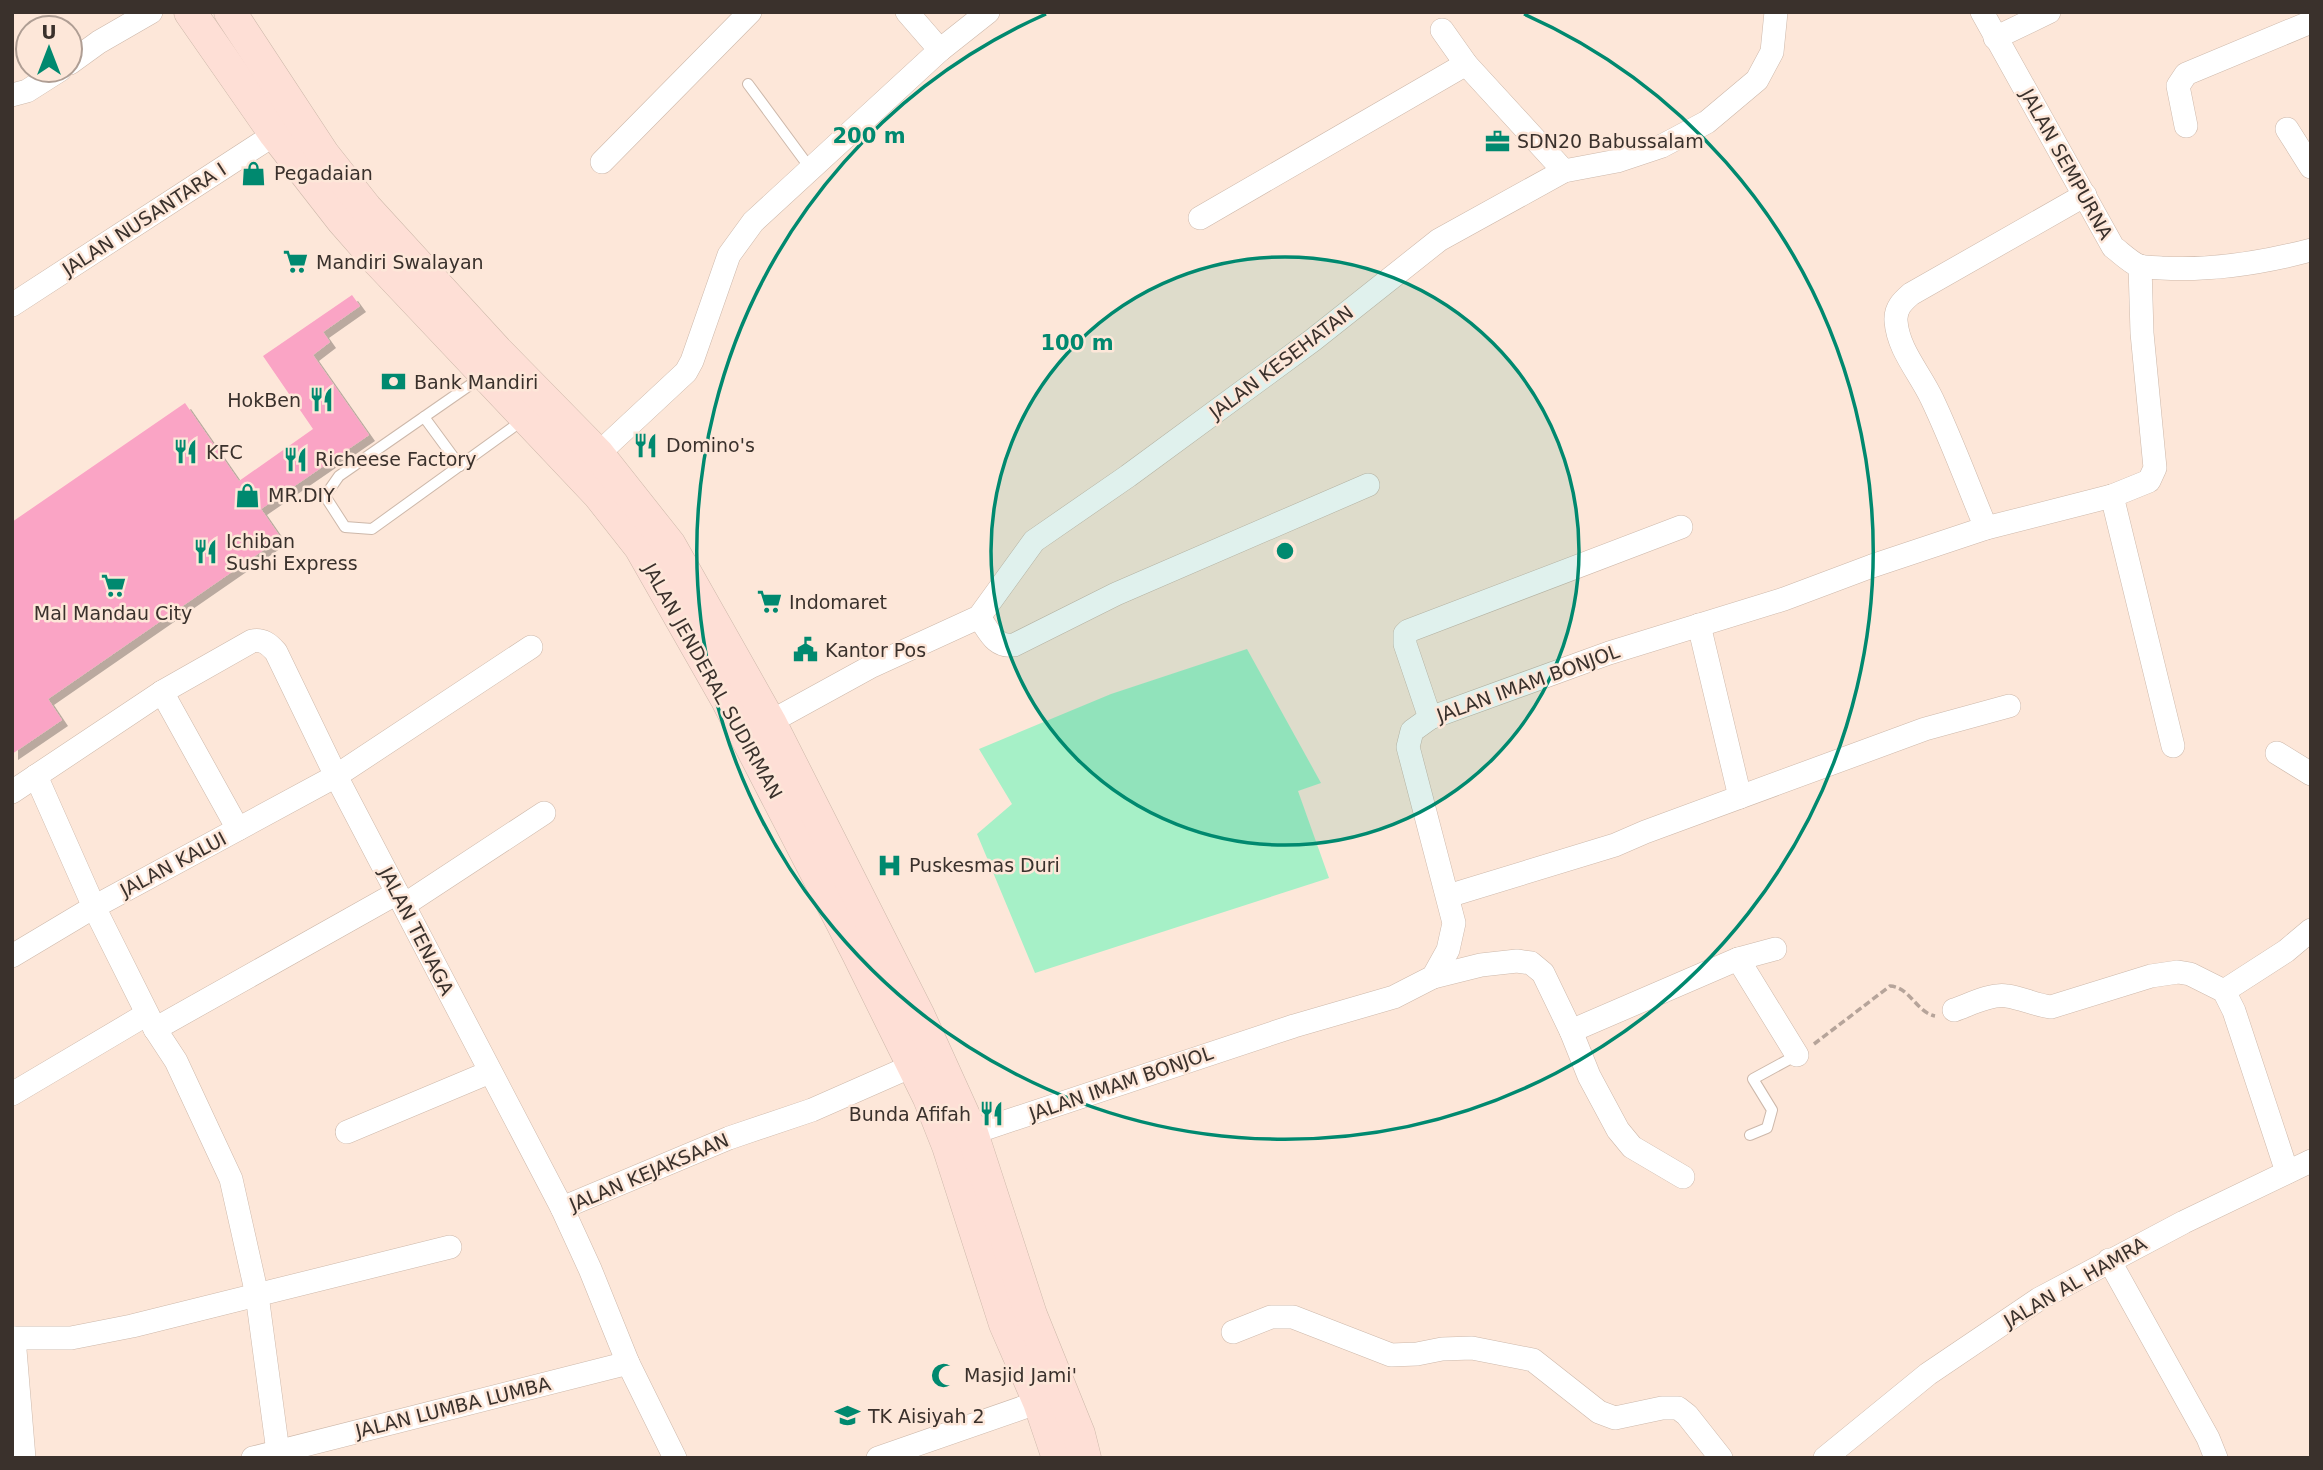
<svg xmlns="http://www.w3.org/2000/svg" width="2323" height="1470" viewBox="0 0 2323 1470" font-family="'DejaVu Sans',sans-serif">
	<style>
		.green { fill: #a6f0c7 }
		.building { fill: #faa4c5; filter: url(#shadow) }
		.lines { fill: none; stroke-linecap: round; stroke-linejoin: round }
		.lane-casing { stroke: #cdb8aa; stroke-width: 12 }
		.street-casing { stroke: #cdb8aa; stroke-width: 24 }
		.secondary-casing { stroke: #cdb8aa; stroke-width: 33 }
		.path { stroke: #b6a49a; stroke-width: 3.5; stroke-dasharray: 7 3.5; stroke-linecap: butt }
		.lane { stroke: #fff; stroke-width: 10 }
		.street { stroke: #fff; stroke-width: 23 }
		.secondary { stroke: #fedfd6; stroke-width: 32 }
		.ring { fill: none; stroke: #00896f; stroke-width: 3.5 }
		.labels { text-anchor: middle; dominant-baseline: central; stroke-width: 5; stroke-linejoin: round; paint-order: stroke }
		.poi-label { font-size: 19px; fill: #3a312c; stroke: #fde7d9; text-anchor: start }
		.street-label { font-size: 19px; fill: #3a312c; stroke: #fde7d9 }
		.centre { fill: #00896f; stroke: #fde7d9; stroke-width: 3.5 }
		.ring-label { font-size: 21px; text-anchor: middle; font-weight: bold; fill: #00896f; stroke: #fde7d9; stroke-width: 5; stroke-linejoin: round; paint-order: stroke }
	</style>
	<defs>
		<filter id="shadow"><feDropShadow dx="6" dy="6" stdDeviation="0" flood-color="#0004"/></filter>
	</defs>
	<rect width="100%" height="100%" fill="#fde7d9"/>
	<path class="green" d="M1247 649 1321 783 1298 791 1329 878 1035 973 977 834 1012 804 979 749 1111 694Z"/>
	<path class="building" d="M352 295 360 306 323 332 330 342 313 355 369 435 261 509 281 538 48 699 62 720 12 754V522L185 403 239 481 313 429 263 356Z"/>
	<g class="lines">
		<defs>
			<g id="lane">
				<path d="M748 84 810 168"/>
				<path d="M483 376 339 476 325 496 345 527 372 529 523 420"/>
				<path d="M424 417 460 466"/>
				<path d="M1750 1135 1767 1128 1772 1110 1753 1079 1797 1055"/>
			</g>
			<g id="street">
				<path d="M907 12 940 50"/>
				<path d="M1982 12 2113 247C2121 253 2130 262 2139 266 2145 268 2154 267 2161 268 2211 271 2262 263 2311 250"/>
				<path d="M1442 30 1466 64 1564 171"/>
				<path d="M1995 38 2049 12"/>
				<path d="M70 63 99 42 151 12"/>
				<path d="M12 95 27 91 60 70"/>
				<path d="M2186 126 2178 86 2186 74 2311 22"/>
				<path d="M2287 129 2311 167"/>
				<path d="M602 162 750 12"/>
				<path d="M1200 218 1466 64"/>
				<path d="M12 305 275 134"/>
				<path d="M598 454 686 372 692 361 729 255 753 222 940 50 988 12"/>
				<path d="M2112 496 2173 746"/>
				<path d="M1986 528C1968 485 1952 441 1932 399 1920 373 1898 350 1896 321 1895 308 1903 301 1911 294L2085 195"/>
				<path d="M979 617C989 631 995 648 1014 645L1116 594 1368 485"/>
				<path d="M1699 625 1740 797"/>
				<path d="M162 692 238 829"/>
				<path d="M1430 718 1405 644V634L1408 631 1681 527"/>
				<path d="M770 722 872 666 979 617 1034 541 1128 476 1313 340 1439 240 1564 171 1617 161 1662 146 1707 122 1757 80 1772 52 1776 12"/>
				<path d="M2277 753 2311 774"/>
				<path d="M36 776 94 907 155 1029 176 1061 231 1179 257 1295 278 1452"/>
				<path d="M12 792 162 692 252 641C263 639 269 644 276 652L336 776 562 1208"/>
				<path d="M1448 896 1615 845 1645 832 1925 729 2009 706"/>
				<path d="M404 905 544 813"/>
				<path d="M12 956 94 907 336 776 531 647"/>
				<path d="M1738 959 1797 1055"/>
				<path d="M1433 977 1481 965 1517 961 1531 963 1543 973 1571 1031 1589 1076 1618 1130 1632 1147 1683 1177"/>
				<path d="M2224 991 2286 951 2311 930"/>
				<path d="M1954 1010C1969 1005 1991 993 2007 996 2022 998 2035 1005 2051 1007L2151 976 2178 972 2190 974 2224 991 2234 1011 2287 1172"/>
				<path d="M155 1029 397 893"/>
				<path d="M1571 1031 1738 959 1775 949"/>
				<path d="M12 1094 147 1014"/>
				<path d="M347 1132 490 1072"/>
				<path d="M972 1133 1294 1026 1394 997 1433 977 1448 950 1454 923 1408 747 1412 731 1430 718 1609 653 1784 599 1872 566 1986 528 2112 496 2149 481 2155 468 2142 333 2140 266"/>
				<path d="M2109 1260 2208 1438 2216 1458"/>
				<path d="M1233 1332 1271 1317H1293L1391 1355 1417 1354 1442 1349 1472 1348 1533 1360 1599 1412 1615 1418 1662 1408H1678L1687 1415 1721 1458"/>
				<path d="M12 1338H71L132 1326 450 1247"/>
				<path d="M14 1338 24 1458"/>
				<path d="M253 1458 628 1363"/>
				<path d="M675 1458 628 1363 590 1269 562 1208 729 1138 812 1110 912 1066"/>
				<path d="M878 1458 1039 1402"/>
				<path d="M1825 1458 1928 1374 2039 1299 2184 1222 2311 1161"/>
			</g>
			<g id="secondary">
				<path d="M190 12 275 134 342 220 378 261 599 495 640 547 726 698 857 952 929 1098 948 1146 1005 1324 1039 1402 1058 1458"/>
				<path d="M230 12 324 155 366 208 497 351 598 454 670 545 770 722 919 1016 972 1133 1031 1315 1079 1434 1085 1458"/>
			</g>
		</defs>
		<use href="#lane" class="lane-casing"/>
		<use href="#street" class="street-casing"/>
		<use href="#secondary" class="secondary-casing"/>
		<path class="path" d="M1814 1044 1890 986C1910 987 1916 1012 1935 1016"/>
		<use href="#lane" class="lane"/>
		<use href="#street" class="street"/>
		<use href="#secondary" class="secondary"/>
	</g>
	<circle cx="1285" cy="551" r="294" fill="#00896f" fill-opacity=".12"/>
	<g class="ring">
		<circle cx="1285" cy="551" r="294"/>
		<path d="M1524 14A588 588 0 1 1 1046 14"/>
	</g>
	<defs>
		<symbol id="office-bare" viewBox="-9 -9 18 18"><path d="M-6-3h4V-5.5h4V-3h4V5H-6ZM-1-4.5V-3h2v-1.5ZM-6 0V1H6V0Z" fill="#00896f" stroke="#fde7d9" stroke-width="2.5" paint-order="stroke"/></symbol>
		<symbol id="shop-bare" viewBox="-9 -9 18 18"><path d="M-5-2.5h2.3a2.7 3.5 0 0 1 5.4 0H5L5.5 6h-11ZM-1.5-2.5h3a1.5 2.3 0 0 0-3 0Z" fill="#00896f" stroke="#fde7d9" stroke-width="2.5" paint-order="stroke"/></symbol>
		<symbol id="supermarket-bare" viewBox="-9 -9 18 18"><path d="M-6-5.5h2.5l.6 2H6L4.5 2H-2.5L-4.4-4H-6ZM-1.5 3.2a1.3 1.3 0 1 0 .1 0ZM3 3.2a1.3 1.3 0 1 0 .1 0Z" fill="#00896f" stroke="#fde7d9" stroke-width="2.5" paint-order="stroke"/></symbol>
		<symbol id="bank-bare" viewBox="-9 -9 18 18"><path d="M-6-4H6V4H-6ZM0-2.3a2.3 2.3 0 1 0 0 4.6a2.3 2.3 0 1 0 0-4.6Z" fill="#00896f" stroke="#fde7d9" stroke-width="2.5" paint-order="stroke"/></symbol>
		<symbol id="restaurant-bare" viewBox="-9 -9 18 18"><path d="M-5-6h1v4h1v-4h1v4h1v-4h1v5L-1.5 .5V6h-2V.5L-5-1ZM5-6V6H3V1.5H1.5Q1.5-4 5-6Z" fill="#00896f" stroke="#fde7d9" stroke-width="2.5" paint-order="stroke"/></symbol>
		<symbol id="civic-bare" viewBox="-9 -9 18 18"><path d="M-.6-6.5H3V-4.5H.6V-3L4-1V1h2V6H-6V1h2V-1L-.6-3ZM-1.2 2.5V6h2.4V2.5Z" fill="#00896f" stroke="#fde7d9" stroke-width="2.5" paint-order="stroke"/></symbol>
		<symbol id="hospital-bare" viewBox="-9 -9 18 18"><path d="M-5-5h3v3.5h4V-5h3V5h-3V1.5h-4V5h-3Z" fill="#00896f" stroke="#fde7d9" stroke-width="2.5" paint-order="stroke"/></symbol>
		<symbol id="mosque-bare" viewBox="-9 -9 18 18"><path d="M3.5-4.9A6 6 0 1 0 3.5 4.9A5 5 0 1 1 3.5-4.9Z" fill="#00896f" stroke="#fde7d9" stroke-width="2.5" paint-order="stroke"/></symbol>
		<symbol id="school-bare" viewBox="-9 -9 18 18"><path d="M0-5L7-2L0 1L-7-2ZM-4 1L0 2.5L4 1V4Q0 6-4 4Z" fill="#00896f" stroke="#fde7d9" stroke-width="2.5" paint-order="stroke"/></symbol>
	</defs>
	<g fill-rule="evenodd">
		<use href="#office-bare" x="1480" y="124" width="35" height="35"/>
		<use href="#shop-bare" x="236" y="156" width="35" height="35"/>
		<use href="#supermarket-bare" x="278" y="244" width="35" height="35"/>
		<use href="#bank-bare" x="376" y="364" width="35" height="35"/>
		<use href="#restaurant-bare" x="304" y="382" width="35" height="35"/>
		<use href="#restaurant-bare" x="628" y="428" width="35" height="35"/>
		<use href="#restaurant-bare" x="168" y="434" width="35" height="35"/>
		<use href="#restaurant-bare" x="278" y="442" width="35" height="35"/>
		<use href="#shop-bare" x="230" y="478" width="35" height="35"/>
		<use href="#restaurant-bare" x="188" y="534" width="35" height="35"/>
		<use href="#supermarket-bare" x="96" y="568" width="35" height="35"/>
		<use href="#supermarket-bare" x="752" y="584" width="35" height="35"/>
		<use href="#civic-bare" x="788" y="632" width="35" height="35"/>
		<use href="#hospital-bare" x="872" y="848" width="35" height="35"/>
		<use href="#restaurant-bare" x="974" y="1096" width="35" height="35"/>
		<use href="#mosque-bare" x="926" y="1358" width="35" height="35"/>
		<use href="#school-bare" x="830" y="1398" width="35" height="35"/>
	</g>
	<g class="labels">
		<g class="poi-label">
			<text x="1517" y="141">SDN20 Babussalam</text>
			<text x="274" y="173">Pegadaian</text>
			<text x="316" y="262">Mandiri Swalayan</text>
			<text x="414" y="382">Bank Mandiri</text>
			<text x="301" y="400" text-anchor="end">HokBen</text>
			<text x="666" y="445">Domino's</text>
			<text x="206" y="452">KFC</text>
			<text x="315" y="459">Richeese Factory</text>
			<text x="268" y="495">MR.DIY</text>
			<text x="226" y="541">Ichiban<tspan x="226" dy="22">Sushi Express</tspan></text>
			<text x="789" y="602">Indomaret</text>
			<text x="113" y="613" text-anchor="middle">Mal Mandau City</text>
			<text x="825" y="650">Kantor Pos</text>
			<text x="909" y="865">Puskesmas Duri</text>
			<text x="971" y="1114" text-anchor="end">Bunda Afifah</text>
			<text x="964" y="1375">Masjid Jami'</text>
			<text x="868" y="1416">TK Aisiyah 2</text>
		</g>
		<g class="street-label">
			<text transform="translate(2067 164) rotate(61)">JALAN SEMPURNA</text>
			<text transform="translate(144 219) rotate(-33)">JALAN NUSANTARA I</text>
			<text transform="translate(1281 362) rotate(-37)">JALAN KESEHATAN</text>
			<text transform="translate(713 681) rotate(61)">JALAN JENDERAL SUDIRMAN</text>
			<text transform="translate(1528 683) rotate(-20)">JALAN IMAM BONJOL</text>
			<text transform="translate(173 864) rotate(-28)">JALAN KALUI</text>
			<text transform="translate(417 931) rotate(63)">JALAN TENAGA</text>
			<text transform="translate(1121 1083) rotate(-19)">JALAN IMAM BONJOL</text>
			<text transform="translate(649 1172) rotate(-23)">JALAN KEJAKSAAN</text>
			<text transform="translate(2075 1282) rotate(-30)">JALAN AL HAMRA</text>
			<text transform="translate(453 1407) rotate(-14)">JALAN LUMBA LUMBA</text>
		</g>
	</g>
	<circle cx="1285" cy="551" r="10" class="centre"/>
	<g class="ring-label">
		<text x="869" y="143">200 m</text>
		<text x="1077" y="350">100 m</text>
	</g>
	<rect width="2323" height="1470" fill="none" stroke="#3a312c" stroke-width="28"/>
	<g transform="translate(49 49)"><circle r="33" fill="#fde7d9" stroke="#af9e94" stroke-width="2"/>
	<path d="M0-5L12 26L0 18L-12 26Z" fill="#00896f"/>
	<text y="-10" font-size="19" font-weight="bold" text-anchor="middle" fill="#3a312c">U</text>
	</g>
</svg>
